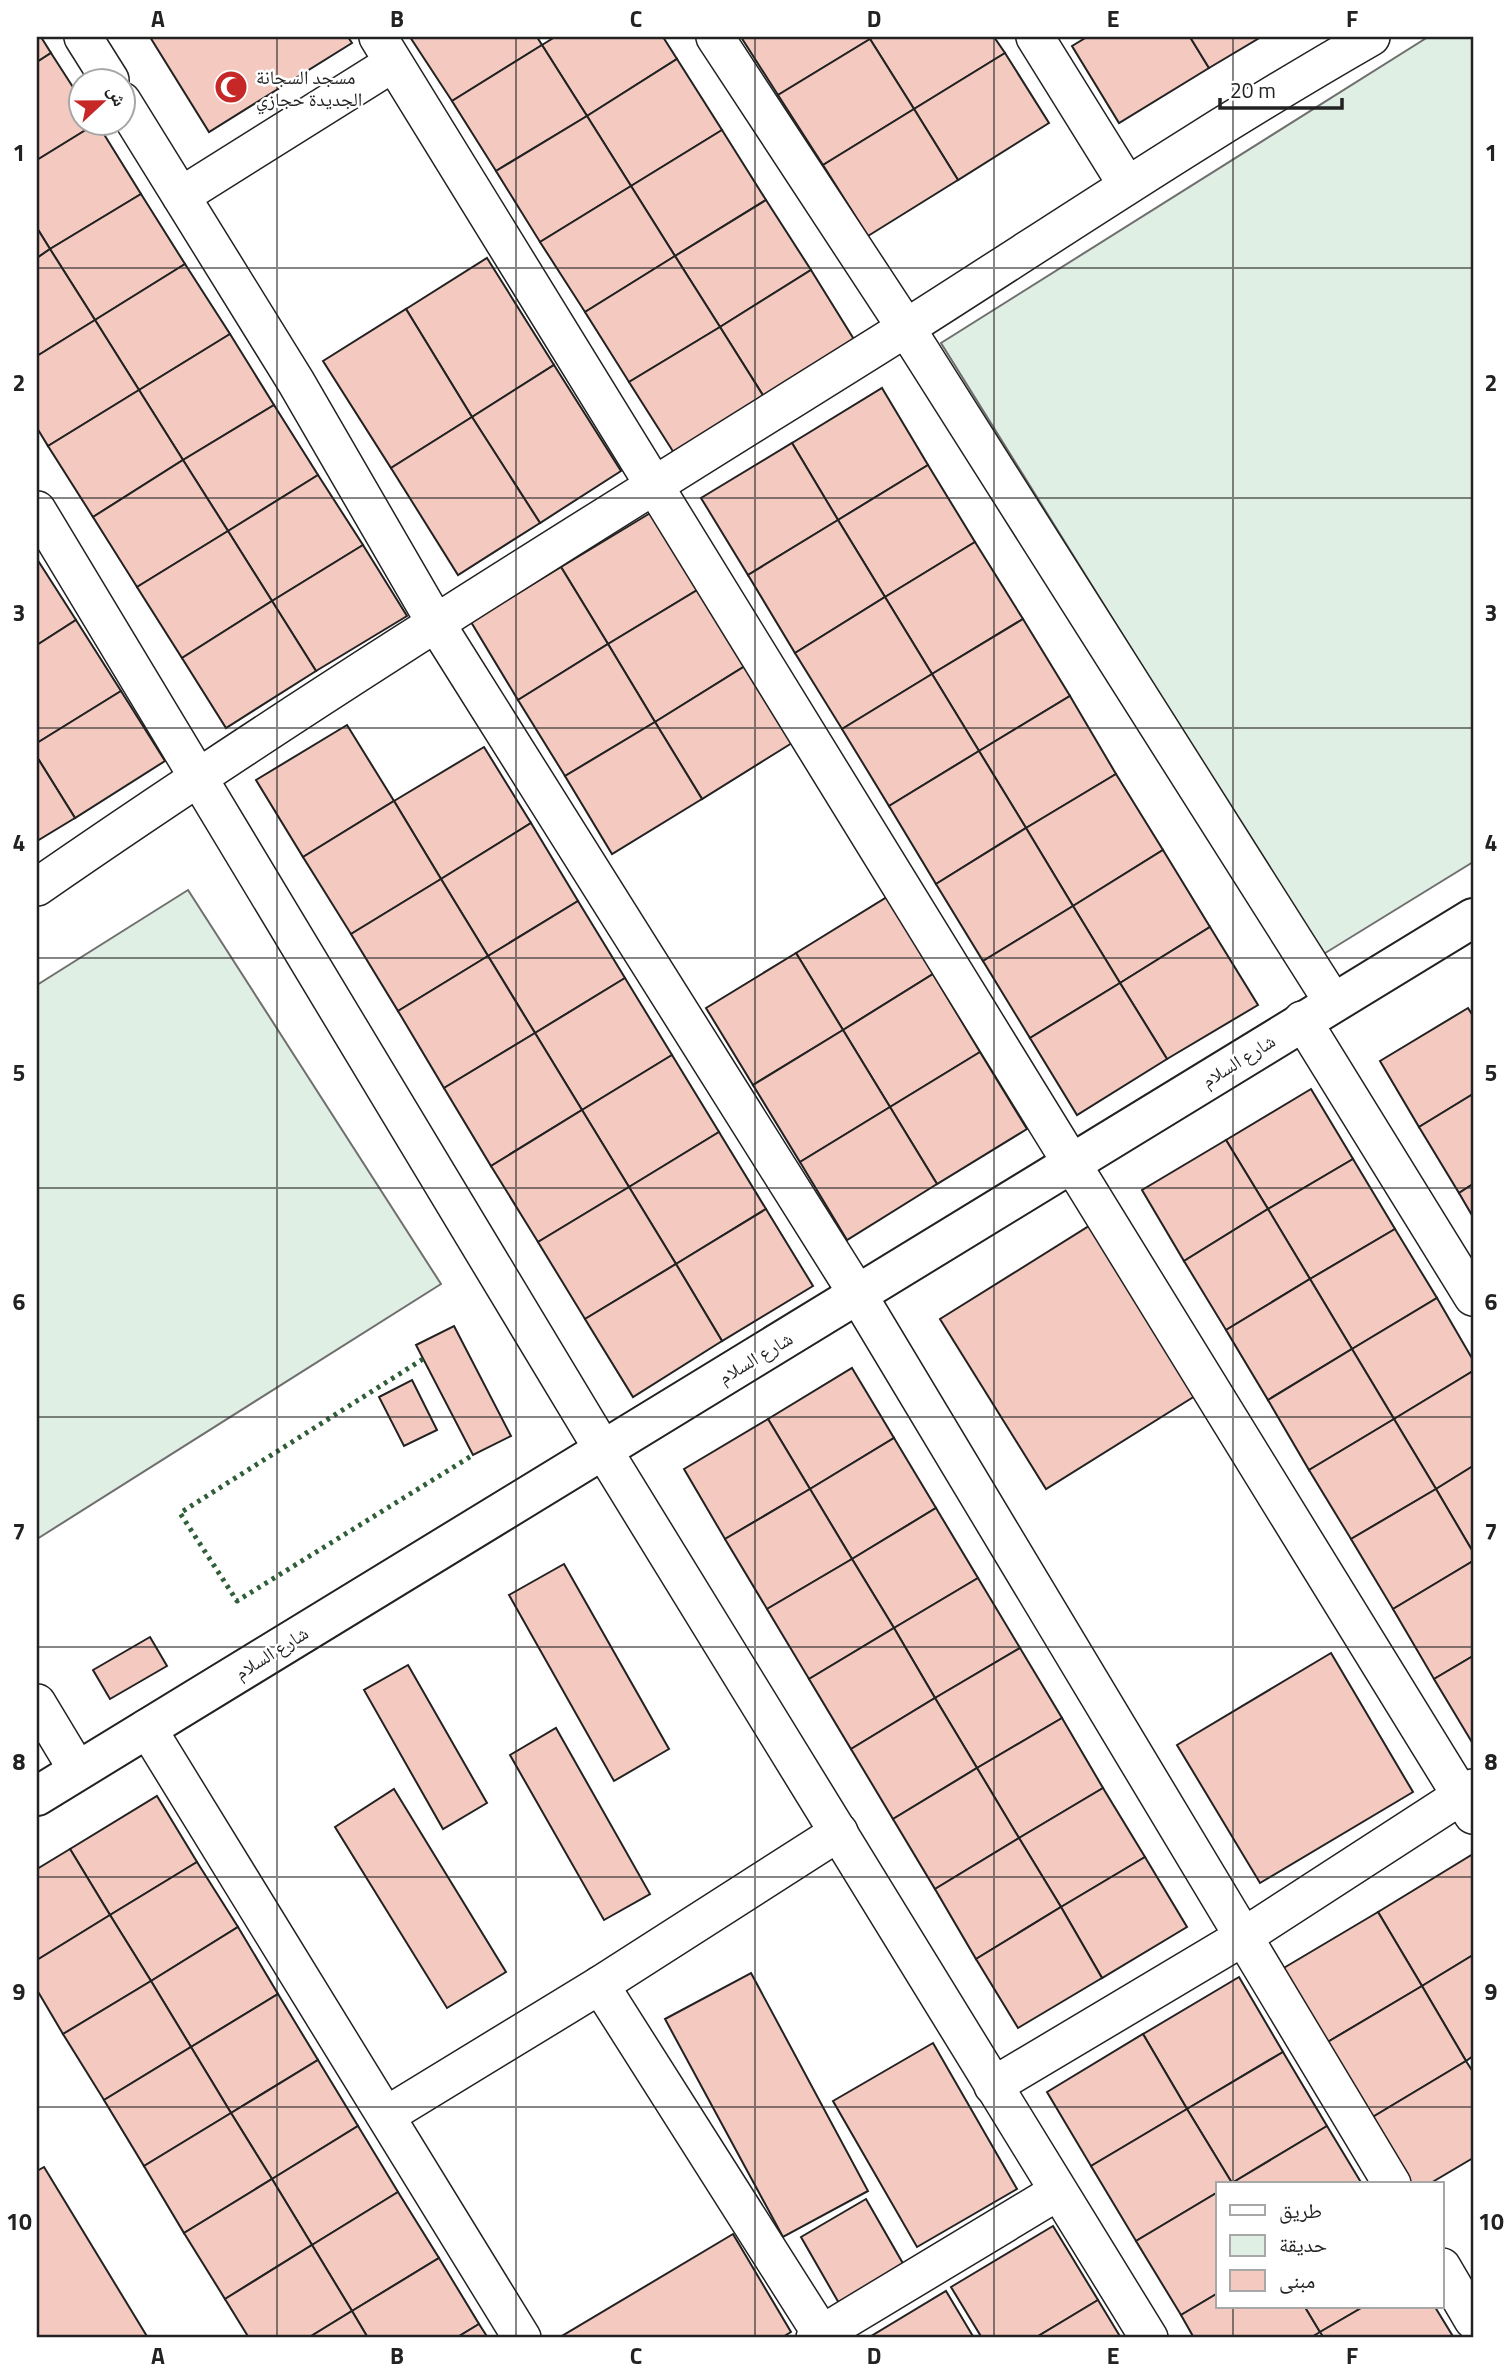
<svg xmlns="http://www.w3.org/2000/svg" width="1510" height="2375" viewBox="0 0 1510 2375" font-family="'Titillium Web','Noto Naskh Arabic',sans-serif">
	<style>
		.green { fill: #e0efe3; stroke: #6f6f6f; stroke-width: 2 }
		.building { fill: #f3c9c0; stroke: #222; stroke-width: 2 }
		.lines { fill: none; stroke-linecap: round; stroke-linejoin: round }
		.street-casing { stroke: #222; stroke-width: 40 }
		.secondary-casing { stroke: #222; stroke-width: 42 }
		.street { stroke: #fff; stroke-width: 37 }
		.secondary { stroke: #fff; stroke-width: 38 }
		.hedge { stroke: #2f5e38; stroke-width: 5; stroke-dasharray: 3.5 5; stroke-linecap: butt }
		.grid { fill: none; stroke: #222; stroke-width: 2; stroke-opacity: 0.55 }
		.labels { text-anchor: middle; dominant-baseline: central; stroke-width: 5; stroke-linejoin: round; paint-order: stroke }
		.poi-label { font-size: 19px; fill: #222; stroke: #fff; text-anchor: start }
		.street-label { font-size: 19px; fill: #222; stroke: #fff }
		.neatline { fill: none; stroke: #222; stroke-width: 2.5 }
		.grid-label { font-size: 23px; text-anchor: middle; font-weight: bold; fill: #222 }
	</style>
	<rect width="100%" height="100%" fill="#fff"/>
	<g class="green">
		<path d="M1428 37H1473V862L1322 955 941 343Z"/>
		<path d="M188 890 441 1284 37 1539V985Z"/>
	</g>
	<g class="building">
		<path d="M37 37H41L51 53 37 62Z"/>
		<path d="M150 37H348L352 43 209 132Z"/>
		<path d="M410 37H537L542 45 452 101Z"/>
		<path d="M555 37H663L677 59 587 116 542 45Z"/>
		<path d="M741 37H868L870 39 778 95Z"/>
		<path d="M873 37H994L1005 53 914 109 870 39Z"/>
		<path d="M1087 37H1190L1209 68 1119 123 1072 46Z"/>
		<path d="M1190 37H1261L1209 68Z"/>
		<path d="M870 39 914 109 823 165 778 95Z"/>
		<path d="M542 45 587 116 496 171 452 101Z"/>
		<path d="M51 53 80 98V122L97 123 37 160V62Z"/>
		<path d="M1005 53 1049 123 958 180 914 109Z"/>
		<path d="M677 59 722 130 631 186 587 116Z"/>
		<path d="M914 109 958 180 868 236 823 165Z"/>
		<path d="M587 116 631 186 540 242 496 171Z"/>
		<path d="M97 123 141 194 50 249 37 228V160Z"/>
		<path d="M722 130 766 200 675 256 631 186Z"/>
		<path d="M631 186 675 256 585 312 540 242Z"/>
		<path d="M141 194 185 264 95 320 50 249Z"/>
		<path d="M766 200 811 270 720 327 675 256Z"/>
		<path d="M37 228 50 249 37 258Z"/>
		<path d="M50 249 95 320 37 356V258Z"/>
		<path d="M675 256 720 327 629 382 585 312Z"/>
		<path d="M487 258 554 365 472 417 406 309Z"/>
		<path d="M185 264 230 334 139 390 95 320Z"/>
		<path d="M811 270 855 341 764 397 720 327Z"/>
		<path d="M406 309 472 417 391 468 323 361Z"/>
		<path d="M95 320 139 390 48 446 37 428V356Z"/>
		<path d="M720 327 764 397 674 453 629 382Z"/>
		<path d="M230 334 274 405 183 460 139 390Z"/>
		<path d="M554 365 621 471 540 523 472 417Z"/>
		<path d="M882 388 928 465 838 520 792 443Z"/>
		<path d="M139 390 183 460 93 517 48 446Z"/>
		<path d="M274 405 318 475 228 531 183 460Z"/>
		<path d="M472 417 540 523 458 575 391 468Z"/>
		<path d="M792 443 838 520 748 575 701 498Z"/>
		<path d="M183 460 228 531 137 587 93 517Z"/>
		<path d="M928 465 975 542 885 597 838 520Z"/>
		<path d="M318 475 363 545 272 601 228 531Z"/>
		<path d="M652 512 699 589 608 644 561 567Z"/>
		<path d="M838 520 885 597 795 653 748 575Z"/>
		<path d="M228 531 272 601 182 658 137 587Z"/>
		<path d="M975 542 1023 619 932 674 885 597Z"/>
		<path d="M363 545 407 616 316 671 272 601Z"/>
		<path d="M37 559 76 620 37 645Z"/>
		<path d="M561 567 608 644 518 700 471 622Z"/>
		<path d="M699 589 745 666 655 722 608 644Z"/>
		<path d="M885 597 932 674 842 729 795 653Z"/>
		<path d="M272 601 316 671 226 728 182 658Z"/>
		<path d="M1023 619 1070 696 979 751 932 674Z"/>
		<path d="M76 620 121 691 37 743V645Z"/>
		<path d="M608 644 655 722 565 776 518 700Z"/>
		<path d="M745 666 792 743 702 799 655 722Z"/>
		<path d="M932 674 979 751 889 806 842 729Z"/>
		<path d="M121 691 165 761 75 818 37 757V743Z"/>
		<path d="M1070 696 1116 774 1026 828 979 751Z"/>
		<path d="M655 722 702 799 612 854 565 776Z"/>
		<path d="M347 725 394 801 303 857 256 780Z"/>
		<path d="M484 747 531 823 441 879 394 801Z"/>
		<path d="M979 751 1026 828 936 884 889 806Z"/>
		<path d="M37 757 75 818 37 841Z"/>
		<path d="M1116 774 1163 850 1073 906 1026 828Z"/>
		<path d="M394 801 441 879 351 934 303 857Z"/>
		<path d="M531 823 578 901 488 956 441 879Z"/>
		<path d="M1026 828 1073 906 983 961 936 884Z"/>
		<path d="M1163 850 1210 927 1120 983 1073 906Z"/>
		<path d="M441 879 488 956 398 1011 351 934Z"/>
		<path d="M887 897 933 974 843 1030 796 953Z"/>
		<path d="M578 901 625 978 535 1033 488 956Z"/>
		<path d="M1073 906 1120 983 1030 1038 983 961Z"/>
		<path d="M1210 927 1258 1005 1167 1059 1120 983Z"/>
		<path d="M796 953 843 1030 753 1085 706 1008Z"/>
		<path d="M488 956 535 1033 444 1088 398 1011Z"/>
		<path d="M933 974 980 1052 890 1107 843 1030Z"/>
		<path d="M625 978 672 1055 582 1110 535 1033Z"/>
		<path d="M1120 983 1167 1059 1077 1115 1030 1038Z"/>
		<path d="M1468 1008 1473 1016V1094L1419 1127 1380 1061Z"/>
		<path d="M843 1030 890 1107 800 1162 753 1085Z"/>
		<path d="M535 1033 582 1110 491 1166 444 1088Z"/>
		<path d="M980 1052 1027 1129 937 1184 890 1107Z"/>
		<path d="M672 1055 719 1132 629 1187 582 1110Z"/>
		<path d="M1311 1089 1353 1159 1268 1209 1226 1140Z"/>
		<path d="M1473 1094V1184L1459 1193 1419 1127Z"/>
		<path d="M890 1107 937 1184 847 1240 800 1162Z"/>
		<path d="M582 1110 629 1187 538 1242 491 1166Z"/>
		<path d="M719 1132 766 1209 676 1264 629 1187Z"/>
		<path d="M1226 1140 1268 1209 1184 1261 1142 1190Z"/>
		<path d="M1353 1159 1395 1229 1310 1279 1268 1209Z"/>
		<path d="M1473 1184V1217L1459 1193Z"/>
		<path d="M629 1187 676 1264 585 1319 538 1242Z"/>
		<path d="M766 1209 813 1286 722 1341 676 1264Z"/>
		<path d="M1268 1209 1310 1279 1226 1330 1184 1261Z"/>
		<path d="M1089 1226 1195 1396 1046 1489 940 1319Z"/>
		<path d="M1395 1229 1437 1298 1352 1349 1310 1279Z"/>
		<path d="M676 1264 722 1341 633 1397 585 1319Z"/>
		<path d="M1310 1279 1352 1349 1268 1400 1226 1330Z"/>
		<path d="M1437 1298 1473 1360V1371L1394 1419 1352 1349Z"/>
		<path d="M454 1326 511 1436 473 1455 416 1345Z"/>
		<path d="M1352 1349 1394 1419 1309 1470 1268 1400Z"/>
		<path d="M852 1368 894 1438 810 1489 768 1419Z"/>
		<path d="M1473 1371V1466L1436 1489 1394 1419Z"/>
		<path d="M412 1380 437 1430 404 1446 379 1397Z"/>
		<path d="M768 1419 810 1489 725 1539 684 1469Z"/>
		<path d="M1394 1419 1436 1489 1351 1539 1309 1470Z"/>
		<path d="M894 1438 936 1508 852 1559 810 1489Z"/>
		<path d="M1473 1466V1552L1436 1489Z"/>
		<path d="M810 1489 852 1559 767 1609 725 1539Z"/>
		<path d="M1436 1489 1473 1552V1561L1393 1609 1351 1539Z"/>
		<path d="M936 1508 978 1578 894 1628 852 1559Z"/>
		<path d="M852 1559 894 1628 809 1679 767 1609Z"/>
		<path d="M1473 1561V1656L1434 1679 1393 1609Z"/>
		<path d="M564 1564 669 1749 614 1781 509 1595Z"/>
		<path d="M978 1578 1020 1648 935 1698 894 1628Z"/>
		<path d="M894 1628 935 1698 851 1749 809 1679Z"/>
		<path d="M150 1637 167 1666 110 1699 93 1670Z"/>
		<path d="M1020 1648 1062 1718 977 1768 935 1698Z"/>
		<path d="M1331 1653 1413 1792 1260 1883 1177 1745Z"/>
		<path d="M1473 1656V1744L1434 1679Z"/>
		<path d="M408 1665 487 1803 443 1829 364 1690Z"/>
		<path d="M935 1698 977 1768 893 1819 851 1749Z"/>
		<path d="M1062 1718 1103 1788 1019 1838 977 1768Z"/>
		<path d="M556 1728 650 1894 604 1920 510 1755Z"/>
		<path d="M977 1768 1019 1838 935 1889 893 1819Z"/>
		<path d="M1103 1788 1145 1857 1061 1907 1019 1838Z"/>
		<path d="M394 1789 506 1972 447 2008 335 1827Z"/>
		<path d="M157 1796 197 1862 110 1915 70 1849Z"/>
		<path d="M1019 1838 1061 1907 976 1959 935 1889Z"/>
		<path d="M70 1849 110 1915 37 1960V1869Z"/>
		<path d="M1473 1854V1955L1422 1986 1378 1912Z"/>
		<path d="M1145 1857 1187 1927 1102 1978 1061 1907Z"/>
		<path d="M197 1862 238 1927 151 1981 110 1915Z"/>
		<path d="M1061 1907 1102 1978 1018 2028 976 1959Z"/>
		<path d="M1378 1912 1422 1986 1326 2043 1282 1969Z"/>
		<path d="M110 1915 151 1981 63 2034 37 1990V1960Z"/>
		<path d="M238 1927 278 1994 191 2047 151 1981Z"/>
		<path d="M1473 1955V2056L1466 2061 1422 1986Z"/>
		<path d="M751 1973 868 2191 783 2237 665 2019Z"/>
		<path d="M1239 1977 1283 2052 1187 2109 1143 2034Z"/>
		<path d="M151 1981 191 2047 104 2100 63 2034Z"/>
		<path d="M1422 1986 1466 2061 1371 2118 1326 2043Z"/>
		<path d="M278 1994 318 2060 231 2113 191 2047Z"/>
		<path d="M1143 2034 1187 2109 1091 2166 1047 2092Z"/>
		<path d="M933 2043 1017 2189 917 2247 833 2101Z"/>
		<path d="M191 2047 231 2113 144 2166 104 2100Z"/>
		<path d="M1283 2052 1327 2126 1232 2183 1187 2109Z"/>
		<path d="M318 2060 358 2126 272 2179 231 2113Z"/>
		<path d="M1466 2061 1473 2072V2158L1429 2184H1411L1371 2118Z"/>
		<path d="M1187 2109 1232 2183 1218 2184V2192L1136 2241 1091 2166Z"/>
		<path d="M231 2113 272 2179 184 2233 144 2166Z"/>
		<path d="M358 2126 398 2192 312 2245 272 2179Z"/>
		<path d="M1327 2126 1362 2184H1232V2183Z"/>
		<path d="M44 2167 148 2338H37V2171Z"/>
		<path d="M272 2179 312 2245 225 2299 184 2233Z"/>
		<path d="M398 2192 439 2258 352 2311 312 2245Z"/>
		<path d="M1218 2192V2293L1181 2315 1136 2241Z"/>
		<path d="M866 2199 905 2267 840 2305 801 2237Z"/>
		<path d="M1053 2226 1098 2300 1035 2338H982L951 2287Z"/>
		<path d="M733 2234 791 2332 781 2338H563L562 2336Z"/>
		<path d="M312 2245 352 2311 308 2338H249L225 2299Z"/>
		<path d="M439 2258 479 2324 456 2338H368L352 2311Z"/>
		<path d="M946 2291 974 2338H868Z"/>
		<path d="M1218 2293V2307H1305L1320 2332 1310 2338H1194L1181 2315Z"/>
		<path d="M1098 2300 1121 2338H1035Z"/>
		<path d="M1305 2307H1363L1320 2332Z"/>
		<path d="M1363 2307H1435L1454 2338H1324L1320 2332Z"/>
		<path d="M352 2311 368 2338H308Z"/>
		<path d="M479 2324 488 2338H456Z"/>
	</g>
	<g class="lines">
		<defs>
			<g id="street">
				<path d="M83 37 110 80"/>
				<path d="M378 37 1473 1815"/>
				<path d="M715 37 906 328 1333 1002"/>
				<path d="M1035 37 1127 185"/>
				<path d="M122 101 296 382 435 622 858 1295 1392 2184"/>
				<path d="M181 196 393 63"/>
				<path d="M37 510 602 1448 1149 2338"/>
				<path d="M37 887C320 691 614 511 906 328 1060 230 1212 128 1371 37"/>
				<path d="M1302 1020 1473 1297"/>
				<path d="M37 1703 78 1771"/>
				<path d="M147 1728 522 2338"/>
				<path d="M600 1985 824 2338"/>
				<path d="M993 2086 1243 1937 1473 1788"/>
				<path d="M387 2115 600 1985 839 1832"/>
				<path d="M1442 2267 1473 2320"/>
				<path d="M815 2338 1057 2192"/>
			</g>
			<path id="secondary" d="M37 1796 1473 918"/>
		</defs>
		<use href="#street" class="street-casing"/>
		<use href="#secondary" class="secondary-casing"/>
		<use href="#street" class="street"/>
		<use href="#secondary" class="secondary"/>
		<path class="hedge" d="M423 1359 180 1513 237 1601 473 1455"/>
	</g>
	<path class="grid" d="M277 37V2338M516 37V2338M755 37V2338M994 37V2338M1233 37V2184M37 268H1473M37 498H1473M37 728H1473M37 958H1473M37 1188H1473M37 1417H1473M37 1647H1473M37 1877H1473M37 2107H1473M1233 2307V2338"/>
	<defs>
		<symbol id="mosque-disc" viewBox="-11 -11 22 22"><circle r="9.5" fill="#c62828" stroke="#fff"/><path d="M3.5-4.9A6 6 0 1 0 3.5 4.9A5 5 0 1 1 3.5-4.9Z" fill="#fff"/></symbol>
	</defs>
	<g fill-rule="evenodd">
		<use href="#mosque-disc" x="212" y="68" width="38" height="38"/>
	</g>
	<g class="labels">
		<g class="poi-label">
			<text x="256" y="76">مسجد السجانة<tspan x="256" dy="22">الجديدة حجازي</tspan></text>
		</g>
		<g class="street-label">
			<text transform="translate(1238 1060) rotate(-32)">شارع السلام</text>
			<text transform="translate(755 1357) rotate(-31)">شارع السلام</text>
			<text transform="translate(271 1652) rotate(-32)">شارع السلام</text>
		</g>
	</g>
	<rect width="1510" height="2375" fill="none" stroke="#ffffff" stroke-width="77"/>
	<rect x="1216" y="2182" width="228" height="126" fill="#ffffff" stroke="#a7a7a7" stroke-width="2"/>
	<rect x="1230" y="2205" width="35" height="10" fill="#ffffff" stroke="#a7a7a7" stroke-width="2"/>
	<text x="1279" y="2218" font-size="21" fill="#222222">طريق</text>
	<rect x="1230" y="2235" width="35" height="21" fill="#e0efe3" stroke="#a7a7a7" stroke-width="2"/>
	<text x="1279" y="2252" font-size="21" fill="#222222">حديقة</text>
	<rect x="1230" y="2270" width="35" height="21" fill="#f3c9c0" stroke="#a7a7a7" stroke-width="2"/>
	<text x="1279" y="2288" font-size="21" fill="#222222">مبنى</text>
	<g transform="translate(102 102) rotate(68)"><circle r="33" fill="#ffffff" stroke="#a7a7a7" stroke-width="2"/>
	<path d="M0-5L12 26L0 18L-12 26Z" fill="#c62828"/>
	<text y="-10" font-size="19" font-weight="bold" text-anchor="middle" fill="#222222">ش</text>
	</g>
	<path d="M1220 98v10h122v-10" fill="none" stroke="#222222" stroke-width="3.5"/>
	<text x="1230" y="98" font-size="21" fill="#222222" stroke="#ffffff" stroke-width="5" paint-order="stroke">20 m</text>
	<rect x="38" y="38" width="1434" height="2298" class="neatline"/>
	<g class="grid-label">
		<text x="158" y="27">A</text>
		<text x="397" y="27">B</text>
		<text x="636" y="27">C</text>
		<text x="874" y="27">D</text>
		<text x="1113" y="27">E</text>
		<text x="1352" y="27">F</text>
		<text x="19" y="161">1</text>
		<text x="1491" y="161">1</text>
		<text x="19" y="391">2</text>
		<text x="1491" y="391">2</text>
		<text x="19" y="621">3</text>
		<text x="1491" y="621">3</text>
		<text x="19" y="851">4</text>
		<text x="1491" y="851">4</text>
		<text x="19" y="1081">5</text>
		<text x="1491" y="1081">5</text>
		<text x="19" y="1310">6</text>
		<text x="1491" y="1310">6</text>
		<text x="19" y="1540">7</text>
		<text x="1491" y="1540">7</text>
		<text x="19" y="1770">8</text>
		<text x="1491" y="1770">8</text>
		<text x="19" y="2000">9</text>
		<text x="1491" y="2000">9</text>
		<text x="19" y="2230">10</text>
		<text x="1491" y="2230">10</text>
		<text x="158" y="2364">A</text>
		<text x="397" y="2364">B</text>
		<text x="636" y="2364">C</text>
		<text x="874" y="2364">D</text>
		<text x="1113" y="2364">E</text>
		<text x="1352" y="2364">F</text>
	</g>
</svg>
